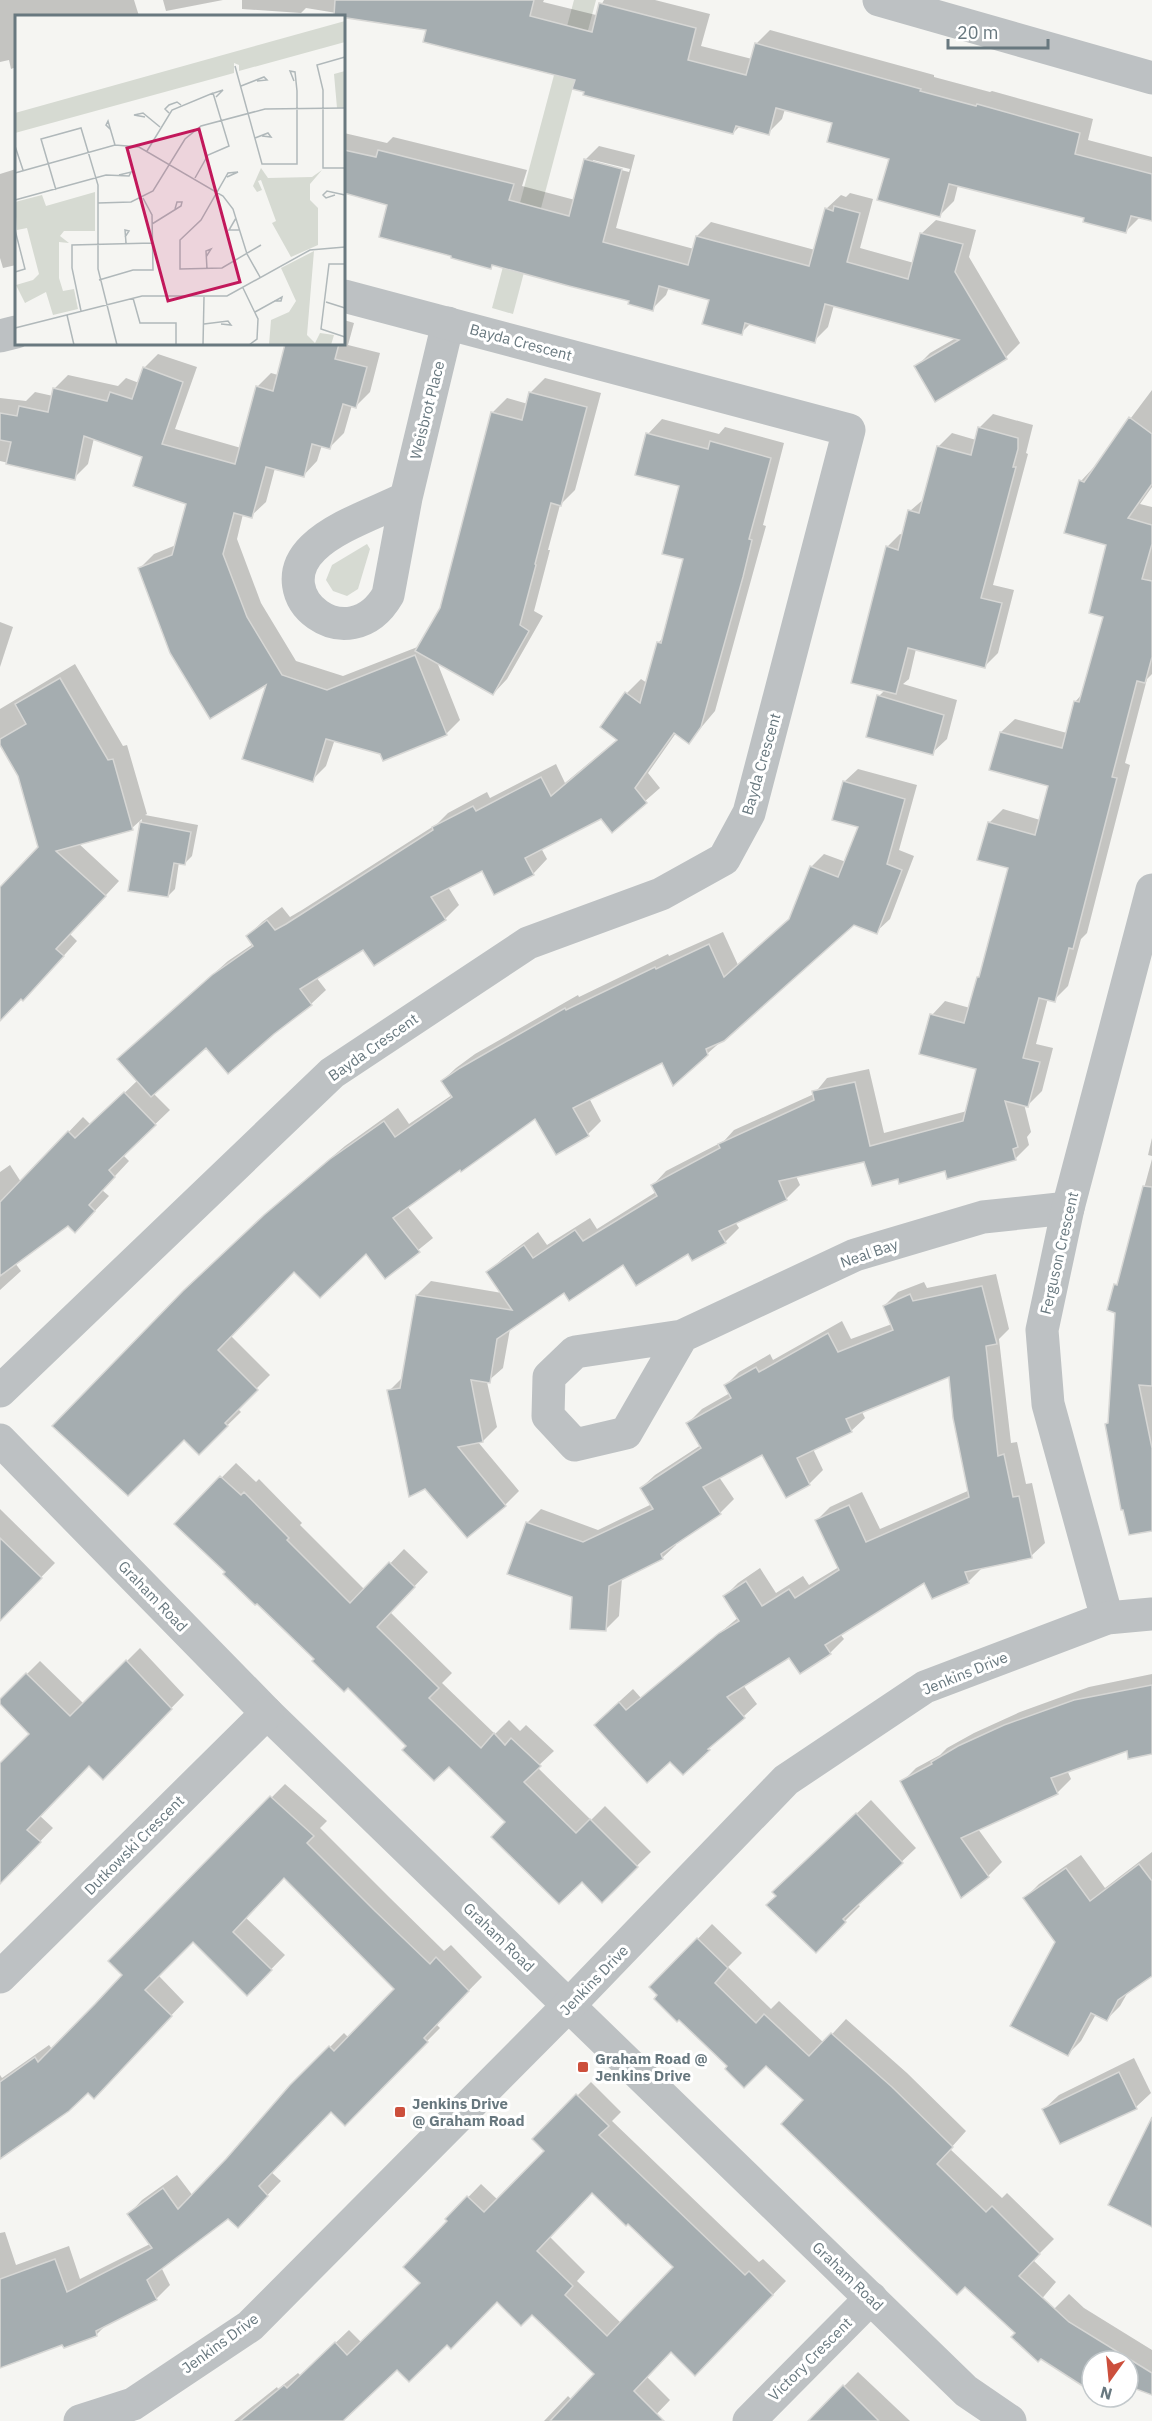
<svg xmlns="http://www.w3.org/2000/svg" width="1152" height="2421" viewBox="0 0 1152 2421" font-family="'IBM Plex Sans',sans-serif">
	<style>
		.green { fill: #d6dad2 }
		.shadow { fill: #0003; fill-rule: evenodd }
		.building { fill: #a5adb0; stroke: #d7d7d5; stroke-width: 1.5; fill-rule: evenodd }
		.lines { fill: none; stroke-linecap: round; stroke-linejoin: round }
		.minor { stroke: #bdc1c3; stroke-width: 33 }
		.poi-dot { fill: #cc4f3c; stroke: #fff; stroke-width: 2 }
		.labels { text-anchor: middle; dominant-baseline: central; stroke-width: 6; stroke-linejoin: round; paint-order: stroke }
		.street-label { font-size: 15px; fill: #68787f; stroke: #fff }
		.poi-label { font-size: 15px; font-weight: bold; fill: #68787f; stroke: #fff; text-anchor: start }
		.inset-road { fill: none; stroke: #b0b8ba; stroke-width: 1.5 }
		.view { fill: #c2185b; fill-opacity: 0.15; stroke: #c2185b; stroke-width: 3 }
		.inset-edge { fill: none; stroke: #68787f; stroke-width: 3 }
	</style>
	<rect width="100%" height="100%" fill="#f5f5f2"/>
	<g class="green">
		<path d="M574 0H596L513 314 492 308Z"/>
		<path d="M367 544 370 549 358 589 347 596 333 591 326 580 332 565Z"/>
	</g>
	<g class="shadow">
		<path d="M0 0H134L139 16H16V67L11 69 9 60 0 62Z"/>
		<path d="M163 0H223L166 11Z"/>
		<path d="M242 0H544L543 2 596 15 604 0H655L710 14 701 46 752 59 756 44 770 30 934 75V77L990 92 992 91 1093 119 1088 140 1152 157V220L1140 217 1125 232 1086 217 958 185 954 201 940 215 891 158 834 122 785 109 782 119 768 133 740 126 733 133 428 28 306 8 301 13 242 9Z"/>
		<path d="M344 133 387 143 393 137 527 170 522 186 575 200 585 160 599 146 635 155 616 228 694 249 697 236 711 222 815 250 826 209 841 195 846 197 850 193 873 199 860 248 914 263 921 234 936 220 976 230 969 257 1020 343 1006 357 916 367 930 353 956 338 834 305 828 327 814 341 751 323 741 333 710 299 669 287 666 295 652 309 630 300 493 264 490 267 389 204 346 192 344 201ZM593 160 630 169 629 172 593 163Z"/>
		<path d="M16 169V265L3 268 0 258V174Z"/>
		<path d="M344 320 354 323 348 345 380 353 370 392 356 406 352 405 344 433 330 447 322 445 317 461 303 476 275 468 266 502 251 516 243 514 237 539 261 603 296 661 343 676 420 646 441 608 492 413 507 398 528 404 530 393 545 378 601 393 575 490 560 505 548 550H550L534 611 543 616 507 679 493 694 437 662 460 720 446 734 381 753 335 739 326 766 312 780 268 682 140 568 154 554 176 545 187 504 144 456 94 438 88 464 74 478 0 461V398L26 401 35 392 53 396 54 389 68 375 118 386 126 378 139 383 144 368 158 354 197 367 175 429 241 448 257 387 271 373 278 375 287 344H344Z"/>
		<path d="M1152 390V487L1140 504 1152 507V674L1147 679 1125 763 1130 765 1087 933 1081 939 1068 986 1054 1000 1048 998 1036 1044 1053 1048 1042 1091 1028 1105 1024 1104 1031 1132 1027 1137 1029 1145 1015 1159 899 1178 865 1160 796 1176 800 1185 786 1199 735 1222 739 1228 725 1242 688 1252 624 1263 565 1291 510 1329 503 1368 487 1382 497 1427 483 1441 478 1442 519 1491 505 1505 389 1391 403 1377 417 1295 431 1281 502 1293 488 1273 502 1259 537 1233 538 1232 547 1245 590 1218 597 1229 656 1192 653 1185 666 1171 724 1141 734 1130 814 1094 827 1078 869 1069 884 1133 967 1111 978 1068 932 1015 945 1001 970 1008 978 977 982 974 1010 867 989 823 1003 809 1040 820 1050 785 1001 732 1015 719 1067 733 1075 702 1083 693 1105 616 1108 543 1081 481 1094 467Z"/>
		<path d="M993 414 1033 425 1026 453 1028 454 993 585 1014 590 998 653 985 666 916 649 909 679 903 684 957 700 947 739 932 753 879 696 885 690 887 547 900 534 903 535 910 511 925 498 938 447 952 433 976 440 979 428Z"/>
		<path d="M662 419 719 434 725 427 784 443 763 525 766 526 756 562 715 711 689 742 676 733 648 773 660 788 612 830 601 817 541 848 547 859 533 874 482 869 448 887 459 905 445 919 364 948 316 977 326 990 311 1004 273 1033 206 1046 153 1093 170 1110 123 1155 129 1161 102 1190 109 1196 90 1216 69 1224 15 1263 21 1271 0 1290V1172L10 1165 21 1182 83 1117 91 1125 138 1080 119 1059 228 961 253 944 248 936 262 922 282 907 290 917 302 910 437 824 448 813 487 792 490 798 556 764 565 783 618 739 602 727 627 693 641 679 647 683 658 643 664 637 685 558 681 485 648 434Z"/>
		<path d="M0 622 13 627 0 667Z"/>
		<path d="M75 664 123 746 127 745 147 814 145 815 198 825 192 856 185 863 179 862 175 889 168 896 130 890 142 819 132 828 78 843 119 881 70 934 77 941 38 984 0 1019V890L39 847 19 775 0 742V709Z"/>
		<path d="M858 769 917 785 899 850 914 856 890 919 876 932 854 923 707 1054 663 1061 589 1098 601 1121 588 1134 536 1116 407 1206 433 1238 385 1277 366 1252 295 1270 231 1336 270 1375 237 1408 241 1412 199 1453V1278L280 1201 345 1146 398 1108 409 1124 452 1095 442 1081 456 1068 475 1054 578 995 579 997 668 954 669 956 723 932 738 965 791 918 811 867 824 854 846 862 860 826 844 782Z"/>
		<path d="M1152 1138V1156L1148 1155Z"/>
		<path d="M1152 1159V1529L1106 1424 1110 1421 1116 1285 1119 1281Z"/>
		<path d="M996 1274 1009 1329 999 1339 1011 1443 1017 1442 1026 1484 1032 1483 1045 1543 1031 1556 982 1568 968 1582 925 1580 840 1634 844 1639 830 1653 790 1656 743 1685 757 1704 708 1749 670 1760 609 1711 633 1689 641 1698 739 1617 725 1596 738 1583 760 1568 776 1593 803 1576 809 1585 839 1567 817 1520 830 1507 862 1492 880 1529 970 1490 950 1374 862 1412 865 1418 851 1431 813 1449 823 1470 810 1483 786 1496 763 1453 719 1477 734 1499 720 1513 675 1543 676 1545 662 1558 622 1578 619 1616 605 1630 574 1596 527 1523 541 1509 598 1530 652 1504 641 1488 655 1475 701 1445 688 1423 702 1409 730 1393 726 1385 739 1372 770 1354 773 1360 842 1321 851 1339 892 1324 884 1306 898 1292 924 1282 927 1288Z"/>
		<path d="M236 1463 256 1482 259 1479 302 1523 300 1525 365 1590 404 1549 428 1572 390 1612 452 1673 442 1683 495 1734 509 1720 520 1731 526 1725 554 1751 537 1767 591 1820 605 1806 651 1852 602 1900 582 1880 507 1822 449 1764 409 1746 348 1686 316 1659 176 1524Z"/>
		<path d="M0 1509 55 1563 7 1612 0 1608Z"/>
		<path d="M140 1648 184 1695 103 1778 89 1764 39 1815 53 1828 0 1883V1766L31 1734 0 1701 40 1661 84 1704Z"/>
		<path d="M1152 1674V1752L1128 1749 1067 1770 1071 1779 1057 1793 978 1829 1002 1862 988 1876 902 1782 916 1768 940 1755 947 1748 974 1733 1020 1712 1089 1687Z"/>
		<path d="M285 1784 327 1821 320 1828 389 1897 444 1951 451 1945 482 1977 436 2024 440 2028 345 2124 331 2110 271 2172 281 2181 251 2212 228 2217 161 2267 170 2285 157 2298 108 2323 96 2335 63 2343 0 2366V2233L5 2232 16 2265 69 2246 80 2279 150 2244 129 2214 142 2200 177 2175 193 2196 227 2160 291 2086 344 2033 349 2038 396 1989 285 1876 245 1917 285 1955 247 1994 193 1940 158 1975 184 2002 107 2083 88 2091 0 2156V2075L2 2078 49 2045 52 2049 124 1975 110 1961Z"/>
		<path d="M871 1800 916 1848 857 1904 860 1906 815 1951 778 1896 788 1878Z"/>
		<path d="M1152 1852V1975L1128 1992 1120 2006 1106 2020 1096 2014 1081 2041 1067 2055 1056 1942 1025 1898 1039 1884 1081 1855 1105 1888Z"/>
		<path d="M712 1924 742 1953 728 1967 771 2009 779 2001 824 2043 846 2019 907 2073 966 2131 950 2149 1002 2198 1007 2193 1054 2239 1033 2260 1056 2282 1028 2315 766 2064 730 2066 652 1987Z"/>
		<path d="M1134 2058 1151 2093 1136 2107 1100 2125 1044 2109 1059 2095Z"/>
		<path d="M591 2082 621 2112 612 2121 759 2262 763 2259 786 2281 709 2361 671 2350 646 2376 670 2400 650 2421H544L568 2396 572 2400 596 2374 532 2313 497 2300 447 2342 397 2368 341 2421H234L277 2387 278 2389 298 2373 301 2376 349 2330 362 2343 422 2283 449 2221 447 2219 481 2184 498 2200 546 2151 534 2139ZM592 2191 675 2267 621 2323 577 2281 585 2272 549 2236Z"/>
		<path d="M1069 2294 1084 2308 1152 2350V2394L1130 2385 1128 2388V2361H1092V2390L1031 2349 1055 2308Z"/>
		<path d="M858 2372 910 2421H810Z"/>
		<path d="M1103 2397H1120L1113 2403Z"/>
	</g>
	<g class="building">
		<path d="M335 0H534L530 16 592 32 599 3 696 28 688 60 746 75 755 43 921 89 920 91 976 106 977 104 1080 133 1075 154 1152 174V221L1131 216 1126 233 1083 222 1084 218 949 184 940 217 877 200 889 159 827 142 832 123 776 108 769 135 736 126 733 134 583 95 584 92 572 89 575 80 423 42 426 30 334 16Z"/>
		<path d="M344 150 376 157 378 150 514 184 509 200 569 216 584 159 622 169 603 242 688 265 696 236 809 266 825 208 833 211 834 206 860 213 847 262 908 279 920 233 963 244 955 272 1007 359 935 402 914 366 959 340 825 304 815 343 745 323 742 335 702 324 709 300 659 286 653 311 628 304 629 301 569 286 492 265 491 269 451 258V256L379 237 387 205 344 193Z"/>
		<path d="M285 344H339L335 359 367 367 356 408 343 404 330 449 312 444 304 477 266 467 252 518 234 513 223 554 247 617 282 675 327 690 415 655 447 735 383 761 380 754 326 739 313 782 242 759 266 685 210 719 170 653 138 568 172 555 186 504 133 486 142 457 84 436 75 480 6 464 11 442 0 440V413L17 416 19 406 48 412 53 388 107 401 110 392 132 399 143 367 183 382 162 444 235 464 256 386 273 391Z"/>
		<path d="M529 392 587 407 561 506 551 503 535 564 536 565 520 625 529 631 493 695 415 651 440 608 491 412 522 420Z"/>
		<path d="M1129 417 1152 434V484L1128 518 1152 525V544L1142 579 1152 581V657L1145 683 1137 681 1112 777 1117 778 1073 949 1069 948 1055 1002 1039 998 1023 1058 1040 1062 1028 1107 1005 1101 1018 1147 1013 1149 1016 1160 947 1179 945 1171 899 1184 898 1179 872 1186 864 1162 779 1181 787 1200 719 1231 726 1243 692 1261 688 1254 636 1286 623 1265 569 1301 564 1293 497 1339 490 1383 471 1380 483 1442 458 1447 506 1506 467 1538 425 1489 409 1497 397 1437 387 1390 400 1388 416 1295 512 1310 486 1272 521 1247 524 1245 533 1258 575 1230 583 1241 657 1196 651 1185 720 1148 718 1144 814 1100 812 1091 855 1082 870 1146 963 1121 976 1069 919 1054 930 1014 964 1023 977 977H979L1008 868 977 860 988 822 1035 835 1048 786 989 770 1000 732 1062 748 1074 701 1079 702 1103 617 1089 613 1106 545 1064 533 1079 480 1084 482Z"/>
		<path d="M978 427 1018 438V449L1013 467H1016L981 598 1002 603 985 668 908 648 896 694 851 683 886 546 898 550 908 510 919 513 937 446 971 455Z"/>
		<path d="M646 433 708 449 710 441 771 458 749 539 752 540 743 577 701 727 689 744 674 733 635 788 647 803 612 833 601 819 525 858 534 875 494 895 482 871 431 897 446 920 374 966 363 950 300 989 312 1005 274 1034 228 1074 206 1048 151 1097 117 1059 212 975 253 946 246 936 267 920 275 930 286 924 433 830 432 827 473 806 476 811 541 777 551 796 617 740 600 727 625 692 640 703 657 642 661 643 683 559 662 554 679 486 635 475Z"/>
		<path d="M60 678 108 760 113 759 133 830 56 851 106 896 56 949 64 956 23 1001 21 999 0 1021V887L38 847 18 776 0 745V739L26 724 15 704Z"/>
		<path d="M877 695 944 715 933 755 866 737Z"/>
		<path d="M843 781 905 799 887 864 902 870 877 934 854 925 724 1041 706 1049 708 1055 673 1086 662 1063 573 1108 589 1136 556 1155 535 1119 461 1172 460 1170 393 1218 420 1252 385 1279 366 1254 320 1298 294 1272 218 1350 258 1390 225 1423 228 1426 199 1455 184 1440 128 1496 52 1426 183 1291 264 1215 330 1159 384 1121 395 1137 452 1097 441 1081 460 1068 565 1008 566 1010 655 967 656 969 709 944 724 977 789 919 810 866 838 877 858 827 832 820Z"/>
		<path d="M140 822 191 832 185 865 174 863 168 897 128 891Z"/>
		<path d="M124 1092 156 1125 109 1170 115 1177 89 1205 95 1211 75 1233 68 1226 0 1276V1202L68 1131 75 1138Z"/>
		<path d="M1143 1186 1152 1187V1386L1139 1385 1152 1448V1531L1129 1535 1123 1510H1121L1105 1424 1108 1423 1115 1313 1107 1310 1114 1284 1117 1285Z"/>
		<path d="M982 1286 997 1344 986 1346 998 1456 1004 1454 1013 1497 1019 1496 1032 1558 965 1572 969 1583 932 1599 924 1583 825 1645 831 1654 800 1674 789 1658 727 1697 745 1718 708 1749 710 1750 683 1775 670 1762 647 1783 594 1725 619 1702 626 1710 719 1633 739 1621 723 1596 746 1581 762 1606 789 1589 795 1598 839 1570 815 1520 849 1505 866 1542 969 1497 953 1418 949 1377 846 1419 852 1432 797 1458 810 1485 786 1498 762 1455 703 1487 721 1514 661 1554 663 1559 609 1586 606 1631 570 1629 572 1597 507 1574 526 1522 583 1542 653 1509 640 1488 701 1448 686 1423 731 1398 724 1385 756 1367 759 1372 828 1333 838 1352 893 1330 883 1306 910 1294 913 1301Z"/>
		<path d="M220 1476 241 1495 244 1492 289 1538 287 1540 350 1603 389 1562 415 1587 377 1627 439 1688 429 1698 481 1748 494 1733 505 1745 511 1738 541 1766 524 1782 576 1833 590 1819 638 1867 602 1903 582 1882 559 1904 491 1837 505 1822 449 1767 434 1781 402 1750 406 1746 348 1688 344 1692 312 1661 314 1659 257 1604 255 1605 223 1574 225 1572 174 1524Z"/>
		<path d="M0 1538 42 1578 0 1621Z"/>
		<path d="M126 1660 172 1709 103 1780 89 1766 27 1830 41 1842 0 1884V1763L29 1734 0 1704V1699L26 1673 70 1716Z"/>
		<path d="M1152 1685V1754L1128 1759 1127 1751 1051 1778 1058 1794 961 1838 989 1877 961 1898 900 1781 932 1764 931 1762 958 1746 1004 1725 1074 1700Z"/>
		<path d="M270 1796 314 1836 307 1843 375 1911 430 1964 436 1957 469 1991 424 2038 428 2042 345 2126 331 2112 259 2186 268 2196 238 2228 228 2219 147 2280 157 2300 96 2331 97 2336 64 2348 62 2345 0 2368V2279L55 2259 67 2292 152 2248 127 2214 163 2188 178 2209 226 2159 290 2085 329 2046 334 2051 394 1989 284 1878 233 1932 272 1970 247 1996 193 1942 145 1990 172 2016 94 2099 88 2093 69 2111 0 2159V2082L35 2057 38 2062 95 2004 122 1975 108 1961Z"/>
		<path d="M856 1813 903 1863 843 1919 846 1922 816 1953 766 1905 776 1896 772 1892Z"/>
		<path d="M1139 1864 1152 1881V1976L1118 2000 1107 2021 1091 2013 1068 2056 1010 2026 1055 1942 1023 1898 1066 1868 1090 1901Z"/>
		<path d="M697 1938 728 1968 715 1983 756 2023 764 2014 809 2056 831 2033 892 2087 953 2147 937 2164 986 2212 992 2206 1040 2254 1019 2276 1069 2322 1152 2373V2395L1128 2386V2361H1092V2392L1041 2359 1038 2362 1011 2337 1015 2333 965 2287 957 2295 781 2124 803 2100 766 2066 744 2088 725 2069 727 2066 679 2020 677 2022 654 1999 657 1995 649 1987Z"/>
		<path d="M1119 2072 1137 2109 1060 2144 1042 2109Z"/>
		<path d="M576 2094 609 2126 599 2135 745 2275 749 2271 773 2295 695 2376 671 2352 634 2391 664 2421H550L594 2374 532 2315 521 2326 497 2302 451 2349 447 2345 409 2382 397 2370 343 2421H240L284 2385 287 2388 335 2342 347 2355 381 2322 420 2283 403 2267 447 2221 445 2219 467 2196 484 2212 544 2151 532 2139ZM592 2193 626 2226 628 2224 673 2267 607 2336 565 2295 573 2286 537 2251Z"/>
		<path d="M1152 2117V2227L1108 2205Z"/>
		<path d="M843 2385 879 2421H808Z"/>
	</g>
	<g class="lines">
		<g class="minor">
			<path d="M879 0 1152 78"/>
			<path d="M0 336 16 332"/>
			<path d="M406 498C378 512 335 526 313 548 264 596 349 662 388 595L406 498 448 323"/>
			<path d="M682 1336 626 1433 575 1445 548 1416 549 1377 575 1352 682 1336 855 1255 983 1217 1068 1208"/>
			<path d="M0 1391 332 1073 528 943 661 894 724 859 749 813 849 430 344 296"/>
			<path d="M0 1440 267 1713 966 2391 1010 2421"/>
			<path d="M1107 1618 1048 1404 1042 1330 1068 1208 1152 890"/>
			<path d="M0 1977 267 1713"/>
			<path d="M80 2421 133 2404 250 2326 569 2005 786 1780 925 1687 1107 1618 1152 1614"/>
			<path d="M749 2421 871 2298"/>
		</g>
	</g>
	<g class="poi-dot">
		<rect x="577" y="2061" width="12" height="12" rx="3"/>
		<rect x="394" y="2106" width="12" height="12" rx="3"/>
	</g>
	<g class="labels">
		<g class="street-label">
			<text transform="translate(521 342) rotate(15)">Bayda Crescent</text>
			<text transform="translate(427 410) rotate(-76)">Weisbrot Place</text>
			<text transform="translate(761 764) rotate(-74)">Bayda Crescent</text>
			<text transform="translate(373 1047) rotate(-35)">Bayda Crescent</text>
			<text transform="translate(869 1253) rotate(-19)">Neal Bay</text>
			<text transform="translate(1059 1253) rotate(-77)">Ferguson Crescent</text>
			<text transform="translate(153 1596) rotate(46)">Graham Road</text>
			<text transform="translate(965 1673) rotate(-22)">Jenkins Drive</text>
			<text transform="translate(134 1845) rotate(-45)">Dutkowski Crescent</text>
			<text transform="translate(499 1937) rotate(44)">Graham Road</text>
			<text transform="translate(594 1980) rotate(-46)">Jenkins Drive</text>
			<text transform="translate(848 2276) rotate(44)">Graham Road</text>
			<text transform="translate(220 2343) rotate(-36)">Jenkins Drive</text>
			<text transform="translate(810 2359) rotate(-45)">Victory Crescent</text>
		</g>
		<g class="poi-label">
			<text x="595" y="2058">Graham Road @<tspan x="595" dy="17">Jenkins Drive</tspan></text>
			<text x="412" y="2103">Jenkins Drive<tspan x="412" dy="17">@ Graham Road</tspan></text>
		</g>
	</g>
	<g transform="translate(15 15)">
		<rect width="330" height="330" fill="#f5f5f2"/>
		<path d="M330 6V27L224 56V50L219 48V58L0 118V98ZM330 56V93H322L319 59ZM246 153 253 163 297 162 307 155 295 169V185L303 193V230L276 242 257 208 261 206 246 165 243 166 247 175 242 177 238 171ZM80 177V216H49L45 221 54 228 44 227V263L48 276 59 274 63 294 38 300 31 277 10 288 1 270 18 265 24 259 12 213 2 215 0 187 27 180 31 191ZM299 236 292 320 300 328 305 318 319 320 316 330H254L256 305 274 297 281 286 266 253Z" fill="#d6dad2"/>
		<path class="inset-road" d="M330 42 302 50 308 75V153H330M220 51 247 149H282V76L280 57 275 56 279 66M226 71 249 62 252 65 242 66M199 78 208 75 201 82M154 98 150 94 154 90 162 87 166 90M130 102 119 100 128 98 145 112M96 115 91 110 93 106 100 130M240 123 253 118 256 122 247 121M0 131 8 155M132 136 157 95 198 78 214 131 193 140 180 163M0 158 100 130 124 132 208 181 218 194 232 239 245 262M212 162 223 157 213 158 186 205 165 225V254L207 253 246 230M41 175 26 124 66 113 83 170V254L102 330M320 180 311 183 308 180 312 176 330 180M0 185 91 160 114 161 116 157 104 160M83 188 116 187 138 176 170 124 186 111 250 94 330 93M221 203 214 215H224M137 209 166 191 167 187H162L160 194M0 215 10 254 0 257M110 222 114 216 110 215 111 228M191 242 196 234 191 236 192 254M330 249H314L306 314 330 322M84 265 118 255H138L137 200 128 183M228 273 243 304 242 324 234 330M118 283 125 308H161V330M311 287 330 293M66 296 57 253V230L138 228M240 297 267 282 266 286H259M52 300 59 330M189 309 213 306 216 310 206 309M0 313 127 281H212L295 235 330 232M188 330 189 282"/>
		<path class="view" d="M184 114 225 267 153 286 112 133Z"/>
		<rect width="330" height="330" class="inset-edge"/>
	</g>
	<g transform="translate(1110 2379) rotate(195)"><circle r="28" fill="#ffffff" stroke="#c3c9cc" stroke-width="1.5"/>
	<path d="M0-4.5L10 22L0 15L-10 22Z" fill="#cc4f3c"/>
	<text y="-9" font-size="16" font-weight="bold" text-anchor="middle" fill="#68787f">N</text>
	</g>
	<path d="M948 39v9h100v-9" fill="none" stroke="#68787f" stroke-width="3"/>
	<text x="957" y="39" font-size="18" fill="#68787f" stroke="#ffffff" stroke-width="4.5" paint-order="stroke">20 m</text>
</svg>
